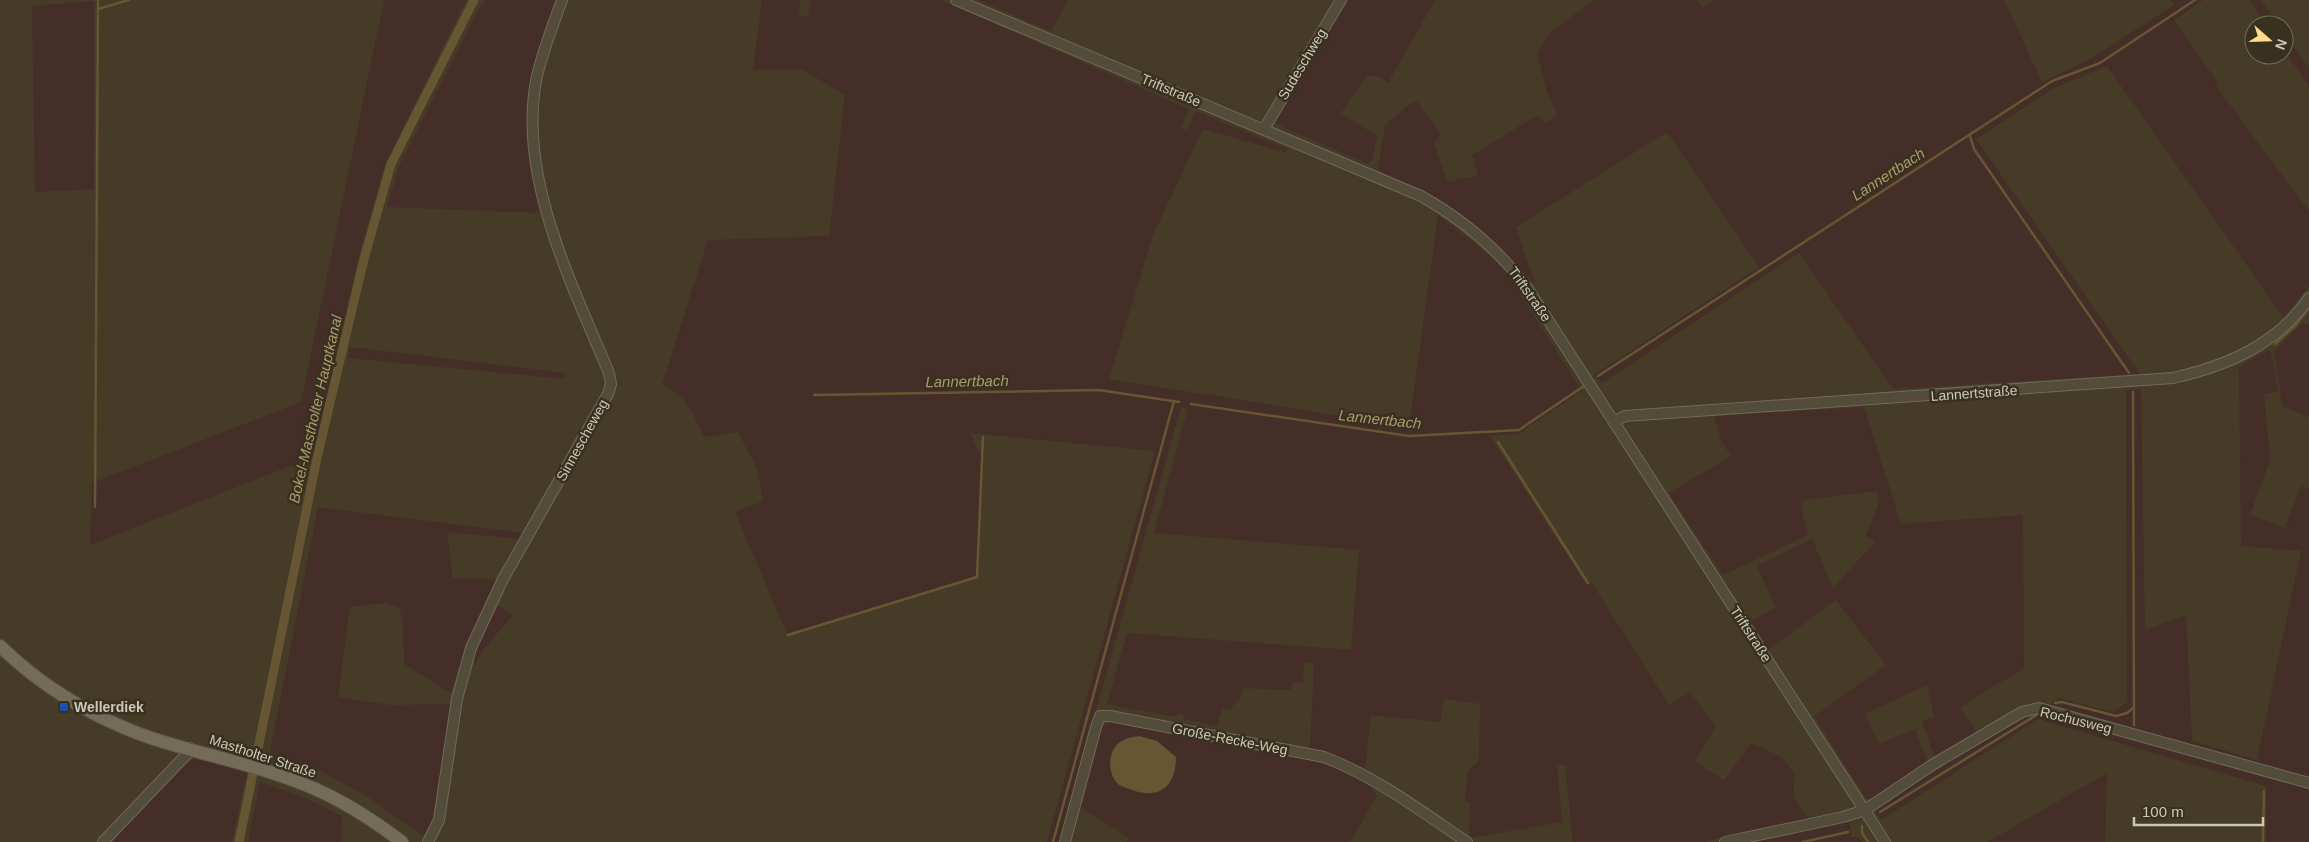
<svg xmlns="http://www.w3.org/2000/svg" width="2309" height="842" viewBox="0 0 2309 842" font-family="Arial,sans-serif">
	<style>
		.green { fill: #452e28 }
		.water { fill: #665633 }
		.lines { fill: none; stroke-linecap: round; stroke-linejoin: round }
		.stream { stroke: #665633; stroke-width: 2.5 }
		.canal { stroke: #665633; stroke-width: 9 }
		.minor-casing { stroke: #716a59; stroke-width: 12 }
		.major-casing { stroke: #605847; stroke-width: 14 }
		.minor { stroke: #544c3a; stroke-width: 10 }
		.major { stroke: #746b58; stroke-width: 12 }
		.transit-dot { fill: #1a4fb4; stroke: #39311f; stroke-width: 2 }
		.labels { text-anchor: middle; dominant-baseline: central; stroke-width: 5; stroke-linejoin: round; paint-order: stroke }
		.street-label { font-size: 14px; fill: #cdc7b8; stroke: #39311f }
		.poi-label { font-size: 14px; font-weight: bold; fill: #cdc7b8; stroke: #39311f; text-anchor: start }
		.water-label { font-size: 15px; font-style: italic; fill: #ae9a6f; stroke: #39311f }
	</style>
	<rect width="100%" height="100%" fill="#453b26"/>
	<g class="green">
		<path d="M384 0H466L385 164 358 258 313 457 90 545 92 483 301 402Z"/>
		<path d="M486 0H559L530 126 544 213 387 207 399 166 477 12Z"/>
		<path d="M762 0H800L799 15 808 17 811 0H940L1189 109 1181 128 1187 130 1196 111 1287 149V153L1203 129 1153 235 1109 379 1409 427 1438 215 1477 245 1504 269 1582 391 1518 434 1490 436 1586 584 1592 583 1669 705 1690 692 1716 726 1695 762 1724 780 1751 743 1780 756 1795 774 1793 796 1808 819 1703 842H1573L1565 765H1557L1562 822 1469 838 1470 803 1465 801 1468 771 1479 760 1480 704 1444 698 1440 722 1371 715 1365 770 1346 760 1310 748 1314 663 1304 662 1303 683 1292 682 1291 690 1243 688 1241 697 1229 710 1222 709 1217 726 1184 719 1185 715 1178 713 1177 717 1107 704 1127 633 1351 650 1359 550 1154 533 1188 408 1181 407 1059 842H1047L1155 451 970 433 981 457 976 576 787 634 735 512 763 501 757 469 738 432 704 437C694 415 686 395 662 385L708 240 829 236 845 95 801 69 753 70Z"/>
		<path d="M978 0H1068L1051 31Z"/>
		<path d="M1345 0H1435L1388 83 1380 77 1367 76 1341 113 1377 136 1372 160 1368 164 1274 123V118Z"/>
		<path d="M1594 0H1697L1702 8 1713 0H2004L2042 82 2092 58 2174 5 2172 0H2203L2174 20 2218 83 2216 86 2309 211V286L2283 317 2107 66 2054 88 1976 139 2140 374 1893 389 1799 253 1602 383 1594 375 1759 267 1667 132 1516 227 1535 284C1503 249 1469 216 1427 193 1412 184 1393 179 1377 172L1385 125 1409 105 1417 101 1441 134 1434 143 1447 182 1478 176 1472 155 1538 115 1546 124 1557 114 1547 91 1537 53 1549 34Z"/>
		<path d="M2249 0H2261L2278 25H2267Z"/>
		<path d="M94 1V189L35 192 32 6Z"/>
		<path d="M2284 33 2309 68V86L2284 50Z"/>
		<path d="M2301 324H2309V417L2282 406 2274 351Z"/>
		<path d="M350 347 565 373V379L348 358Z"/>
		<path d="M2269 350 2272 356 2278 392 2264 394 2270 460 2250 515 2285 528 2301 486 2309 489V842H2266V786L2044 721 2043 716 1881 820 1875 811C1919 781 1963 753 2008 725 2024 715 2044 711 2058 698L2113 712 2127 702 2126 390 2141 389 2145 630 2186 615 2192 741 2257 760 2301 551 2241 546 2239 367Z"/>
		<path d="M1864 407 1901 524 2023 515 2024 669 1988 689 1960 708 1978 734 1935 758 1922 721 1934 717 1927 685 1864 714 1879 744 1915 729 1928 764 1871 799 1866 798 1814 716 1886 665 1836 600 1769 649 1751 621 1776 607 1757 566 1812 539 1833 588 1875 542 1866 536 1878 505 1877 491 1804 500 1801 506 1808 535 1723 575 1669 493 1731 456 1721 440 1714 416Z"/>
		<path d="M318 507 525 533 522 539 447 532 453 578 500 580 458 669 451 693 404 664 403 620 399 608 384 603 350 607 338 697 390 705 453 704 434 819 423 836 365 795 319 770 270 752Z"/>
		<path d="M496 604 512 616 484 649 474 665 475 649Z"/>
		<path d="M1113 720 1320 761C1342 768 1366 776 1377 796L1350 842H1127L1129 838 1079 806 1100 729Z"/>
		<path d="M206 757 247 771 232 842H109L183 765 196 758Z"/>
		<path d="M2107 773 2105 842H1988Z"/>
		<path d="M260 782 304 797 342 816 341 842H248Z"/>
		<path d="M1850 822 1851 837H1859L1862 842H1756Z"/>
	</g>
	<path class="water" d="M1139 736 1157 741 1176 757C1176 784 1162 799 1135 791 1130 789 1121 787 1117 783 1107 772 1108 750 1120 742 1126 738 1132 737 1139 736Z"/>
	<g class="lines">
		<g class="stream">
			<path d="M98 9 129 0"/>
			<path d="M1970 136 1974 149 2129 373"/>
			<path d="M2275 344 2295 326 2309 308"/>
			<path d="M1598 376 2052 81 2100 63 2195 0"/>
			<path d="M2133 392 2134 725"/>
			<path d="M814 395 1099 390 1179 402"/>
			<path d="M1191 404 1409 436 1519 430 1584 386"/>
			<path d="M1498 442 1588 583"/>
			<path d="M95 507 98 0"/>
			<path d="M788 635 977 577 983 437"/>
			<path d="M2055 703 2062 702 2116 716 2127 713 2134 707"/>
			<path d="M1880 812 2038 714"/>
			<path d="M1862 826V833L1868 842"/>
			<path d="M1053 842 1174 401"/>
			<path d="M1803 842 1848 832"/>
			<path d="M2263 842 2264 791"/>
		</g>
		<path class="canal" d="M239 842 317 458 364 259 391 164 474 0"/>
		<defs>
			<g id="minor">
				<path d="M956 0 1421 196C1464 220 1499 250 1528 289L1885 842"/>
				<path d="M1264 129 1341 0"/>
				<path d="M1614 422 1625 416 2173 378C2226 366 2277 345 2309 298"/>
				<path d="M103 842 187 754 190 748"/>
				<path d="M428 842 439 820 457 699 471 648 502 581 608 394 611 384 609 373C572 284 516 174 537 76 543 50 553 25 562 0"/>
				<path d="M1065 842 1096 727 1100 716H1110L1324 757C1376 777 1421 811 1467 842"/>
				<path d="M1725 842 1843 817 1865 810 1932 765 2022 712 2039 708 2309 783"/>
			</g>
			<path id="major" d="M0 646C39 684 86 713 137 733 187 752 240 760 290 779 331 793 368 816 402 842"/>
		</defs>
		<use href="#minor" class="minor-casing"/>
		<use href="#major" class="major-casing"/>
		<use href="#minor" class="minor"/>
		<use href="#major" class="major"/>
	</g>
	<rect class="transit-dot" x="59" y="702" width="10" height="10" rx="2.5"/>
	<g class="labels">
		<g class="street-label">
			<text transform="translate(1302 64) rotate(-59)">Sudeschweg</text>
			<text transform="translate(1171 90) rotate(23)">Triftstraße</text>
			<text transform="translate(1530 294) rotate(55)">Triftstraße</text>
			<text transform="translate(1974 393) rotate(-4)">Lannertstraße</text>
			<text transform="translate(582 440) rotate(-61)">Sinnescheweg</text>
			<text transform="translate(1751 634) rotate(57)">Triftstraße</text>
			<text transform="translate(2076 720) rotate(14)">Rochusweg</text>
			<text transform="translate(1230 739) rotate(11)">Große-Recke-Weg</text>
			<text transform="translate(263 756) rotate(18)">Mastholter Straße</text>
		</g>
		<g class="poi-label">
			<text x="74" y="707">Wellerdiek</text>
		</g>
		<g class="water-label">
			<text transform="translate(1888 174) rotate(-33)">Lannertbach</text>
			<text transform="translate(967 381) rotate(-1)">Lannertbach</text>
			<text transform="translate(315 409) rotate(-77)">Bokel-Mastholter Hauptkanal</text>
			<text transform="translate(1380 419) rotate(6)">Lannertbach</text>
		</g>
	</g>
	<g transform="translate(2269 40) rotate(110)"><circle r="24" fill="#39311f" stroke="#746d5c"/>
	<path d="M0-4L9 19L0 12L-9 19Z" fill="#fede8c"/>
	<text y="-8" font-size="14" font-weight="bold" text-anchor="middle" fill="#cdc7b8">N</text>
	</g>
	<path d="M2134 817v8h129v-8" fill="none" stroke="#cdc7b8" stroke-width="2.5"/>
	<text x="2142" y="817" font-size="15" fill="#cdc7b8" stroke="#39311f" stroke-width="4" paint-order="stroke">100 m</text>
</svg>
